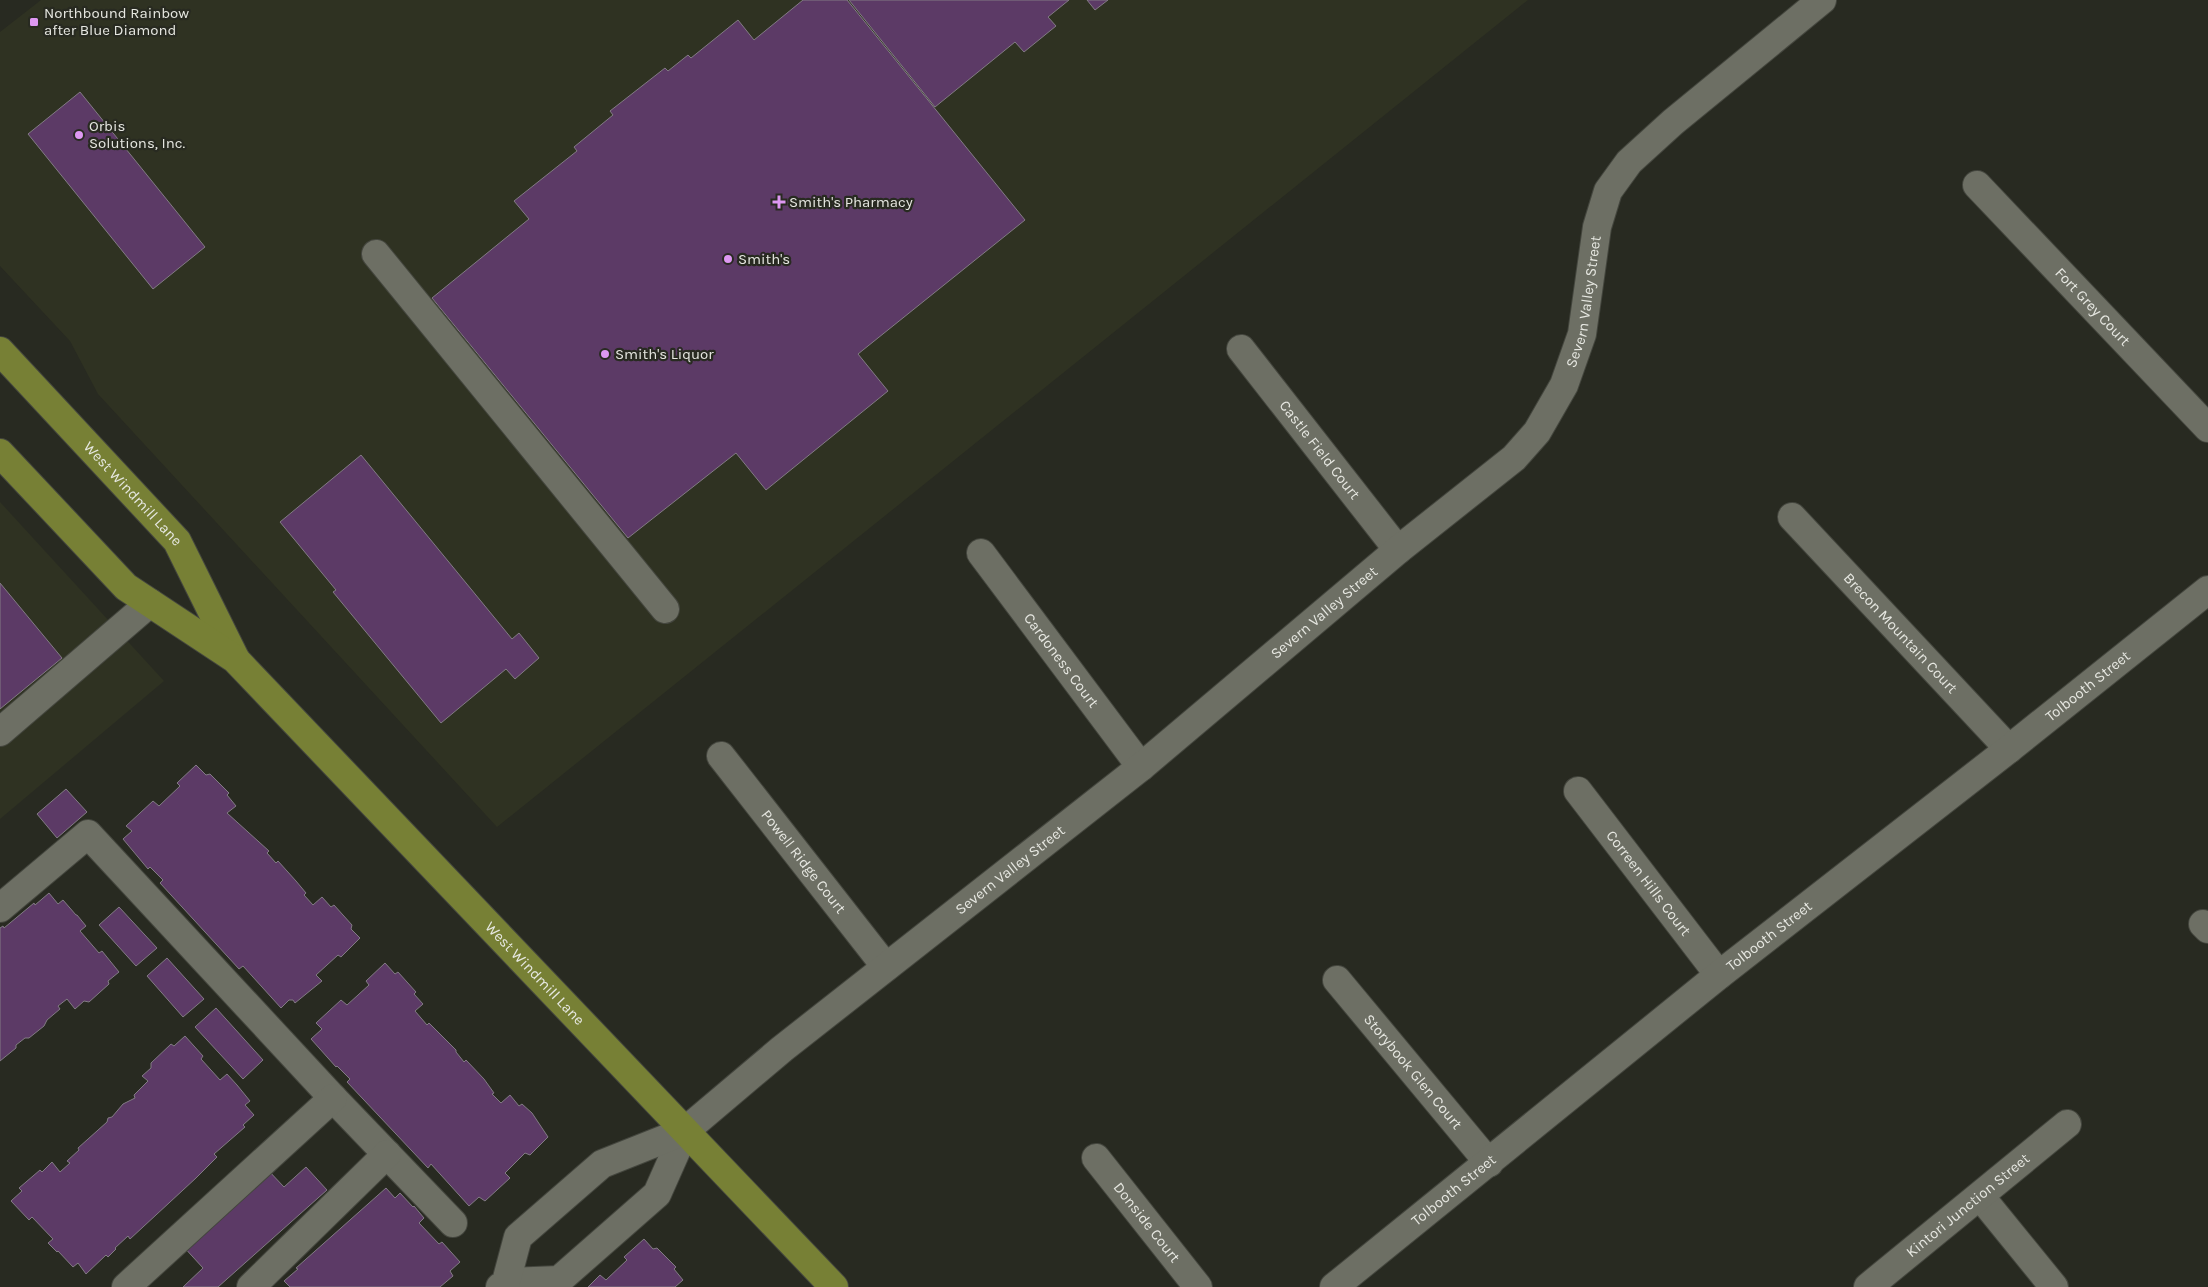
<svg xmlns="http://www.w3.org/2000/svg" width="2208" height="1287" viewBox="0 0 2208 1287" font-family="Karla,sans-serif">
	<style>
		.built { fill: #2f3222 }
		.building { fill: #5c3a66; stroke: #827b84 }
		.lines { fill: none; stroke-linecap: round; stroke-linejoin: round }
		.minor-casing { stroke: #44463e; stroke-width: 30 }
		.major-casing { stroke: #44463e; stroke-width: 30 }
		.minor { stroke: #6d6f64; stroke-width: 28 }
		.major { stroke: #778035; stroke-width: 28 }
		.poi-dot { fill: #de98f2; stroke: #282a21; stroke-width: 2 }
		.labels { text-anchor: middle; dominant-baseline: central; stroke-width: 4.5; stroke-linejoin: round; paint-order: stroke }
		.poi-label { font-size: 15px; fill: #e6e7e1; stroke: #282a21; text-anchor: start }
		.street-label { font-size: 15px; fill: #e6e7e1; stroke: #282a21 }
	</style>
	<rect width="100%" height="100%" fill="#282a21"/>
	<g class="built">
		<path d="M41 0H1528L497 827 98 394 70 341 0 266V32Z"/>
		<path d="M0 502 164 681 0 819Z"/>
	</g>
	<g class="building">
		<path d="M803 0H847L1025 220 858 354 888 391 766 490 736 453 628 538 432 298 529 219 514 201 577 151 574 147 613 115 610 111 665 68 668 71 688 55 691 58 738 20 754 40Z"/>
		<path d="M849 0H1069L1048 17 1056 26 1024 52 1015 42 935 107Z"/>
		<path d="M1087 0H1108L1095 10Z"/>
		<path d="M80 92 205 247 153 289 28 134Z"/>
		<path d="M361 455 512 639 519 633 539 658 515 679 506 669 441 723 333 592 336 590 280 522Z"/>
		<path d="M0 583 62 658 0 709Z"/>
		<path d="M196 765 206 775 210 774 229 793 227 795 236 806 227 813 269 851 267 853 276 863 278 861 296 881 306 893 304 895 313 905 322 897 331 907 334 905 352 925 351 929 360 938 341 957 338 955 316 975 322 981 295 1003 293 1000H289L281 1008 243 966 239 969 160 883 163 880 150 867 148 869 123 839 132 831 126 826 153 801 159 806 180 786 177 783Z"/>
		<path d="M66 789 87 812 57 838 37 814Z"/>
		<path d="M49 893 58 904 63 900 76 915H77L86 926 80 931 99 953 102 951 119 972 108 981 109 984 89 1002 84 1001 75 1009 67 999 58 1006 60 1009 47 1020 44 1026 29 1038H25L16 1045V1048L0 1061V928L3 926 4 928 34 903 35 905Z"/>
		<path d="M119 907 157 948 136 966 99 925Z"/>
		<path d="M167 958 204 999 183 1017 147 976Z"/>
		<path d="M385 963 395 974 398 972 416 992 414 994 423 1004 415 1011 427 1025 429 1023 456 1050V1052L464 1062 466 1060 484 1079 494 1093 492 1094 501 1103 510 1095 519 1106 522 1104 532 1113 548 1137 530 1155 525 1153 505 1173 510 1178 485 1201 479 1197 469 1206 431 1164 428 1168 347 1082 350 1079 337 1066 336 1067 311 1039 322 1029 316 1023 341 1000 347 1005 369 985 366 981Z"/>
		<path d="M216 1008 263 1060 243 1079 195 1027Z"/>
		<path d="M185 1036 203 1056 201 1059 220 1080 227 1074 237 1085 250 1101 245 1105 254 1115 243 1125 245 1127 214 1154 217 1157 196 1178 130 1239 128 1236 115 1248 116 1249 108 1257 106 1255 86 1274 78 1263 73 1267 58 1251 57 1252 48 1243 53 1239 32 1217 29 1220 11 1201 22 1191 19 1188 40 1170 42 1172 52 1162 60 1172 70 1163 67 1161 79 1150 78 1148 107 1122 108 1118 112 1117 123 1104 135 1098 134 1095 148 1081 142 1076 151 1068V1063L171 1044 174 1046Z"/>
		<path d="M306 1167 327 1190 218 1287H183L203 1268 182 1245 267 1169 284 1187Z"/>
		<path d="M386 1188 395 1198 400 1193 413 1207 414 1206 424 1218 419 1223 439 1244 442 1242 460 1262 450 1271 453 1276 440 1287H290L284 1281 298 1269 296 1268Z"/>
		<path d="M644 1239 653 1249 657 1248 676 1267 674 1269 683 1280 675 1287H588L600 1275 606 1280 627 1260 624 1257Z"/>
	</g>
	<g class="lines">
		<defs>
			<g id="minor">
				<path id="s1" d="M1977 185 2208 428"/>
				<path d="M376 254 665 609"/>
				<path id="s2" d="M1241 349 1398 550"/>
				<path id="s3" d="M1792 517 2009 749"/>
				<path id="s4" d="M981 553 1141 767"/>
				<path d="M0 732 150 603"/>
				<path id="s5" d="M721 756 886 967"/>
				<path id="s6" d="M1578 791 1719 975"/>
				<path d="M0 908 88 834 333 1098 453 1223"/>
				<path d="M2203 924 2208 929"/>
				<path id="s7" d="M1337 980 1489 1163"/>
				<path id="s8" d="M1096 1158 1198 1287"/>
				<path d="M1980 1196 2054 1287"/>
				<path d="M506 1282 559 1280 657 1194 685 1131"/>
				<path d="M126 1287 333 1098"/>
				<path d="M251 1287 387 1154"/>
				<path id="s9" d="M500 1287 506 1282 518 1237 602 1164 685 1131 782 1049 1141 767 1398 550 1514 458 1537 432 1564 385 1582 334 1597 227 1608 191 1629 162 1673 122 1822 0"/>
				<path id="s10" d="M1334 1287 1719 975 2009 749 2208 590"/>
				<path id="s11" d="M1868 1287 2067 1124"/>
			</g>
			<g id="major">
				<path id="s12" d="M0 351 177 541 235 658"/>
				<path id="s13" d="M0 453 126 587 235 659 834 1287"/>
			</g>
		</defs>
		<use href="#minor" class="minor-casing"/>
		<use href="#major" class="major-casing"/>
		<use href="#minor" class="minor"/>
		<use href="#major" class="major"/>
	</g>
	<g class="poi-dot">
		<rect x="29" y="17" width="10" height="10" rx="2.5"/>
		<circle cx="79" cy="135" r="5"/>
		<path d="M776.5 194.5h5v5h5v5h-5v5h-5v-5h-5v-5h5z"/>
		<circle cx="728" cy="259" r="5"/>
		<circle cx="605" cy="354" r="5"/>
	</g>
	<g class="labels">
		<g class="poi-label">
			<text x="44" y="13">Northbound Rainbow<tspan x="44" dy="17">after Blue Diamond</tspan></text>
			<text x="89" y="126">Orbis<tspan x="89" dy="17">Solutions, Inc.</tspan></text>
			<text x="789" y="202">Smith's Pharmacy</text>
			<text x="738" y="259">Smith's</text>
			<text x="615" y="354">Smith's Liquor</text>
		</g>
		<g class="street-label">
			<text stroke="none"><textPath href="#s9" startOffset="1498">Severn Valley Street</textPath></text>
			<text stroke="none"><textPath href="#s1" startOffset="168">Fort Grey Court</textPath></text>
			<text stroke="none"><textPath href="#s2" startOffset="128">Castle Field Court</textPath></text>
			<text stroke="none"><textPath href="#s12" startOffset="195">West Windmill Lane</textPath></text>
			<text stroke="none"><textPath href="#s9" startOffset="1078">Severn Valley Street</textPath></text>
			<text stroke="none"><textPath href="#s3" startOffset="159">Brecon Mountain Court</textPath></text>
			<text stroke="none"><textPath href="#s4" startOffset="134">Cardoness Court</textPath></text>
			<text stroke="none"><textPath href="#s10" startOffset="964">Tolbooth Street</textPath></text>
			<text stroke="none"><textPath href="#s5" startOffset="134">Powell Ridge Court</textPath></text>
			<text stroke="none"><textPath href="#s9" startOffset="672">Severn Valley Street</textPath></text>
			<text stroke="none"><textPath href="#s6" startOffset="116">Correen Hills Court</textPath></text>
			<text stroke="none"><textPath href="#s10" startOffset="559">Tolbooth Street</textPath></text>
			<text stroke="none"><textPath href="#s13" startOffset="749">West Windmill Lane</textPath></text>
			<text stroke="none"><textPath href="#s7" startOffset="119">Storybook Glen Court</textPath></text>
			<text stroke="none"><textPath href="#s10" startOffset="154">Tolbooth Street</textPath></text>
			<text stroke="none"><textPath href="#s11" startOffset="129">Kintori Junction Street</textPath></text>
			<text stroke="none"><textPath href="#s8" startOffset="82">Donside Court</textPath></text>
		</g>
	</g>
</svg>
